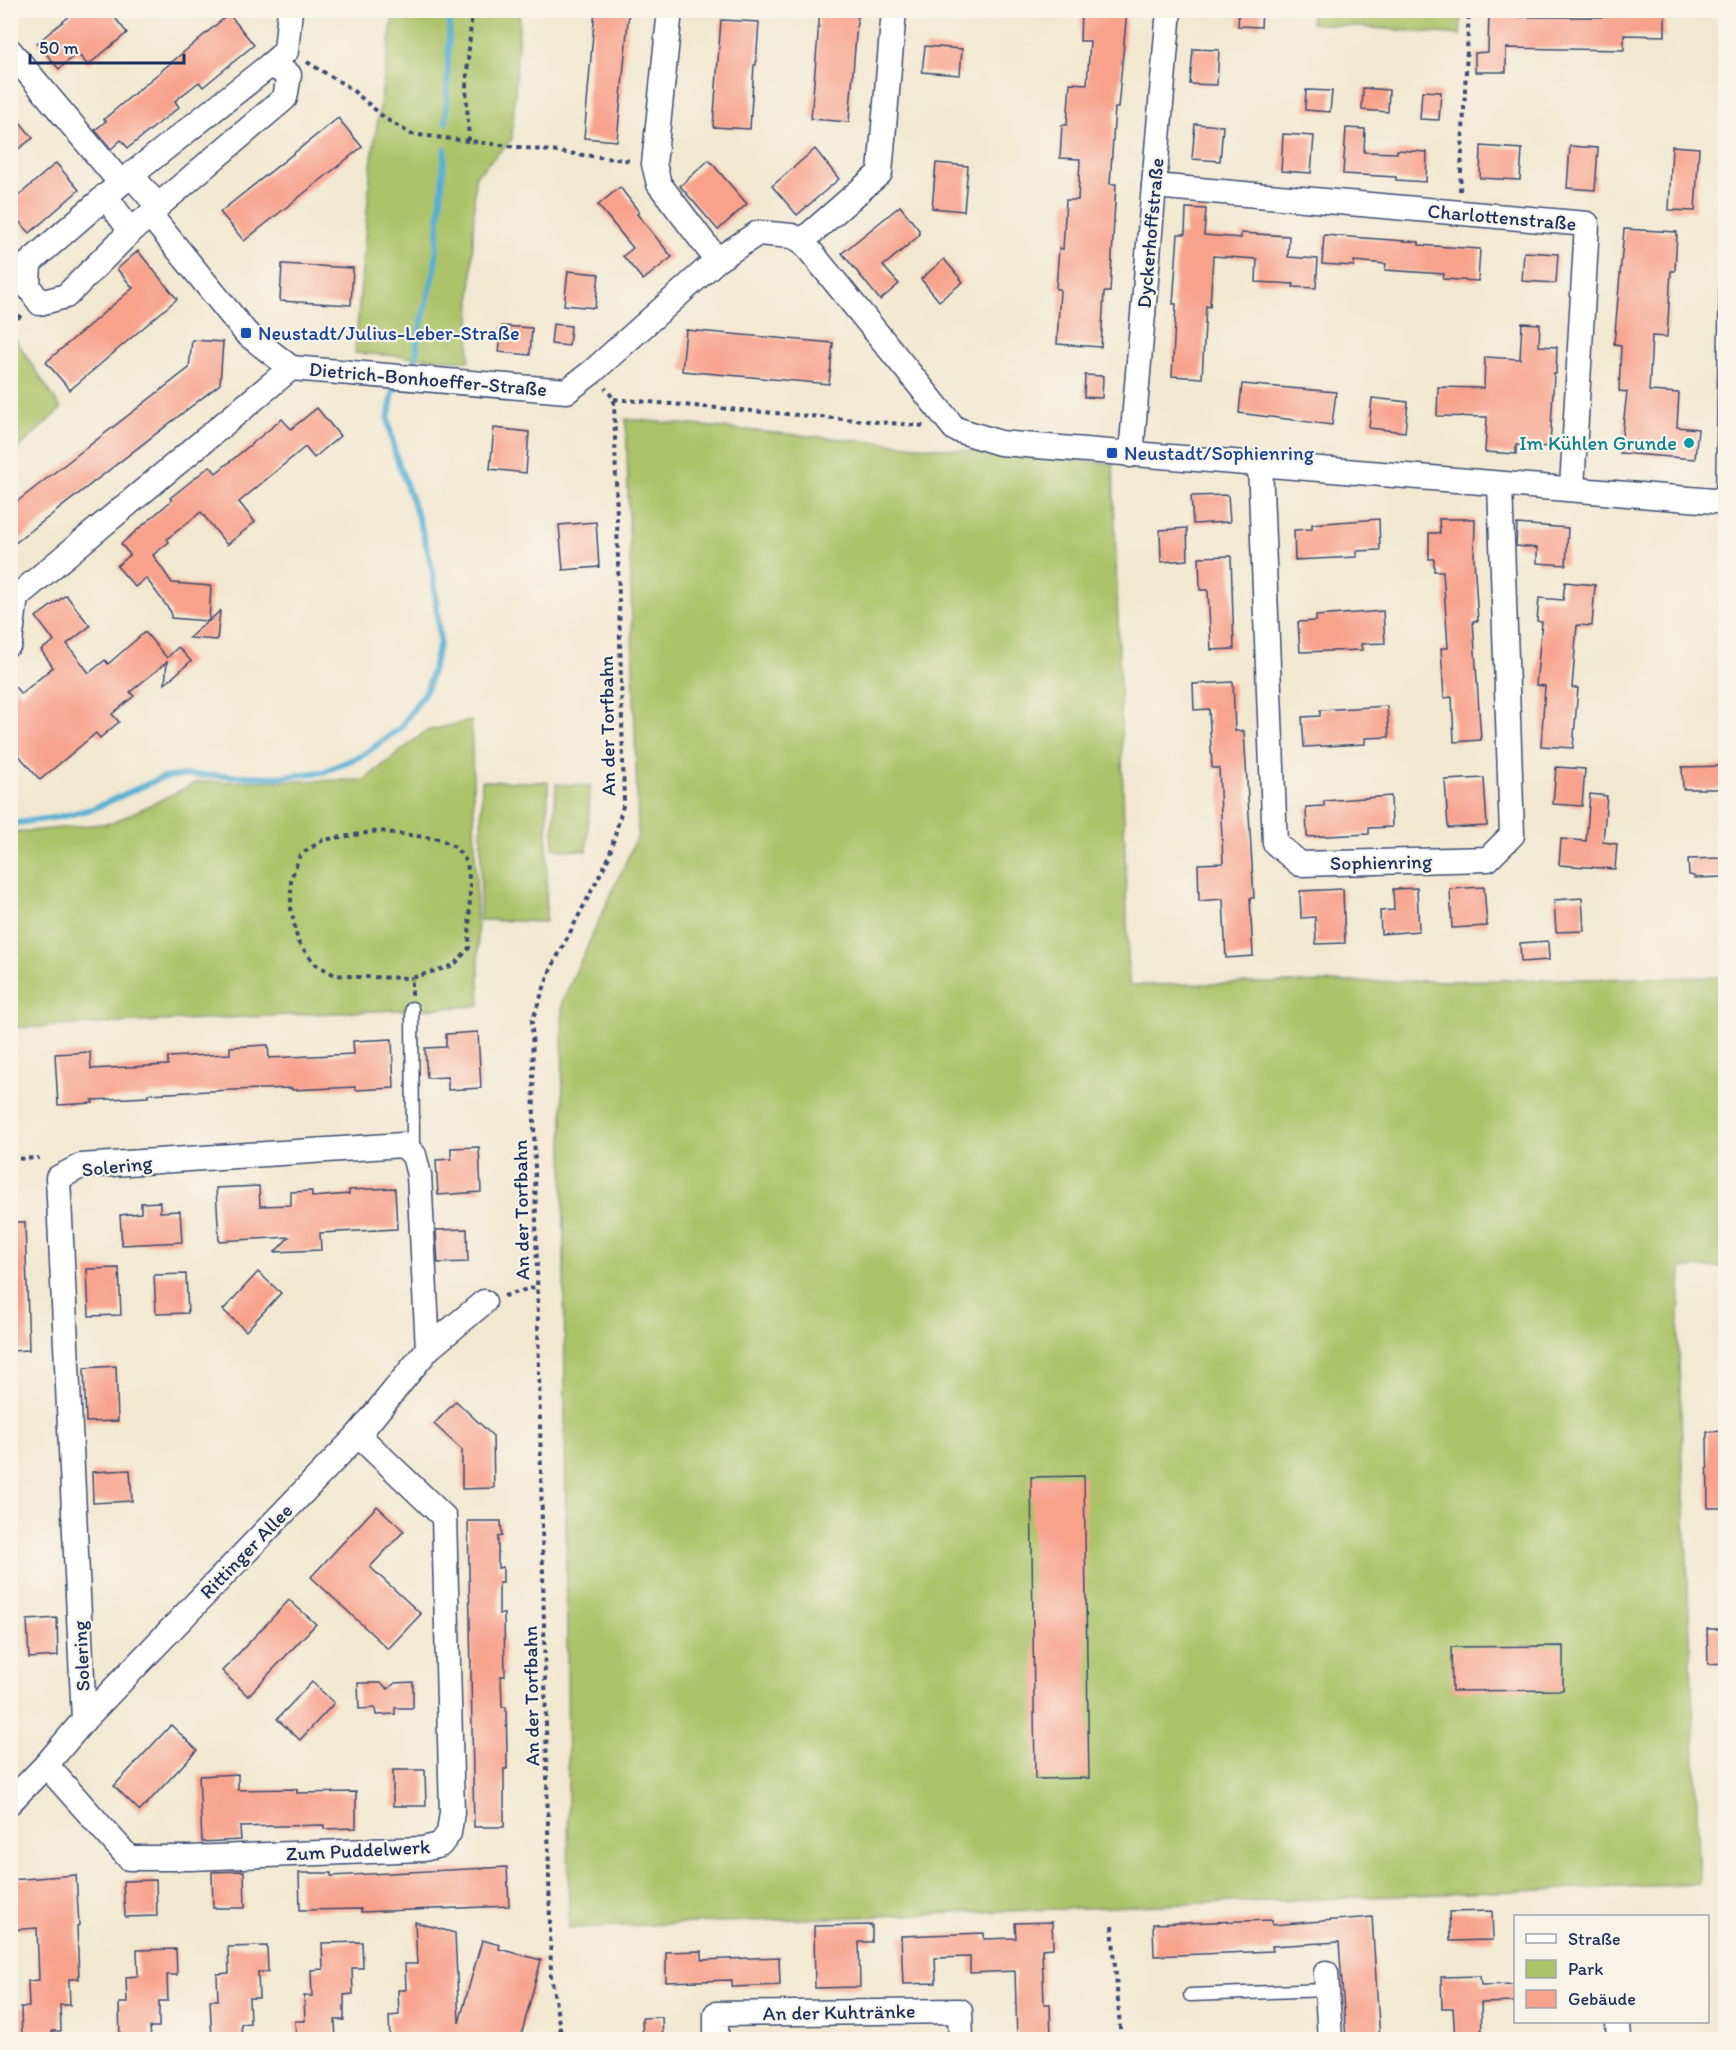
<svg xmlns="http://www.w3.org/2000/svg" width="1736" height="2050" viewBox="0 0 1736 2050" font-family="Itim,sans-serif">
	<style>
		.green { fill: #acc267; stroke: #647862; stroke-width: 1.5 }
		.lines { fill: none; stroke-linecap: round; stroke-linejoin: round }
		.stream { stroke: #55afd3; stroke-width: 6 }
		.building { fill: #f8a28c }
		.service-casing { stroke: #3b4b6f; stroke-width: 15 }
		.minor-casing { stroke: #3b4b6f; stroke-width: 27 }
		.path { stroke: #3b4b6f; stroke-width: 4; stroke-dasharray: 4.5 4.5; stroke-linecap: butt }
		.service { stroke: #fff; stroke-width: 12 }
		.minor { stroke: #fff; stroke-width: 24 }
		.transit-dot { fill: #1a4fb4; stroke: #f7f3e8; stroke-width: 2 }
		.culture-dot { fill: #0f9aa8; stroke: #f7f3e8; stroke-width: 2 }
		.labels { text-anchor: middle; dominant-baseline: central; stroke-width: 4.5; stroke-linejoin: round; paint-order: stroke }
		.street-label { font-size: 20px; fill: #1b2f5e; stroke: #f7f3e8 }
		.transit-label { font-size: 20px; fill: #164399; stroke: #f7f3e8; text-anchor: start }
		.culture-label { font-size: 20px; fill: #0d838f; stroke: #f7f3e8; text-anchor: end }
	</style>
	<rect width="100%" height="100%" fill="#f7f3e8"/>
	<filter id="ink" filterUnits="userSpaceOnUse"><feTurbulence type="fractalNoise" baseFrequency=".0167" numOctaves="2"/><feDisplacementMap in="SourceGraphic" scale="12" xChannelSelector="R" yChannelSelector="G"/><feConvolveMatrix kernelMatrix="1 2 1 2 8 2 1 2 1" color-interpolation-filters="sRGB"/></filter>
	<filter id="wash" filterUnits="userSpaceOnUse"><feTurbulence type="fractalNoise" baseFrequency=".008" numOctaves="4" result="noise"/><feDisplacementMap in="SourceGraphic" scale="24" xChannelSelector="R" yChannelSelector="G"/><feGaussianBlur stdDeviation="1.35" result="paint"/><feColorMatrix in="noise" values="0 0 0 0 0 0 0 0 0 0 0 0 0 0 0 0 0 1.4 0 .05"/><feComposite in="paint" operator="in"/></filter>
	<g filter="url(#wash)">
		<rect width="100%" height="100%" fill="#f2e8d1"/>
		<g class="green">
			<path d="M394 11H520L512 139 475 177 469 361 355 353 371 165Z"/>
			<path d="M1312 11H1462L1460 35 1311 23Z"/>
			<path d="M10 331 61 409 11 455H10Z"/>
			<path d="M626 419 1113 464 1129 985 1725 977V1267L1681 1268 1678 1342 1700 1884 569 1928 562 1002 638 835Z"/>
			<path d="M471 721 480 1006 11 1028 10 833 112 823 198 782 364 780 426 731Z"/>
			<path d="M482 781 548 782 546 922 480 920Z"/>
			<path d="M556 784 590 786 587 851 553 849Z"/>
		</g>
		<g class="lines">
			<g class="stream">
				<path d="M446 122 450 10"/>
				<path d="M412 371 417 351V341L435 269 445 149"/>
				<path d="M10 824 59 817 92 809 161 778 183 775 279 777 323 772 363 755 400 728 427 689 440 642 433 571 421 526 395 453 388 420 393 392 400 384"/>
			</g>
		</g>
		<g id="blocks">
			<g class="building">
				<path d="M77 10H109L127 33 88 65 77 53 59 69 37 43Z"/>
				<path d="M595 10H629L617 141 584 138Z"/>
				<path d="M820 10H858L849 122 811 119Z"/>
				<path d="M1102 10H1127L1118 108H1115L1110 184H1116L1110 292H1104L1101 347 1057 344 1060 289H1056L1059 248 1063 249 1066 200H1078L1080 159 1060 158 1062 125H1067L1070 83 1087 84 1090 41H1080L1081 12 1102 13Z"/>
				<path d="M1239 10H1262L1261 27 1238 26Z"/>
				<path d="M1489 10H1520V17H1606V10H1665V36L1624 35V50L1506 48V72H1475V53L1488 52Z"/>
				<path d="M229 14 254 45 203 87 199 82 175 101 179 107 128 148 121 140 111 149 95 130 106 121 104 119Z"/>
				<path d="M721 20 759 22 756 65H754L750 129 713 127Z"/>
				<path d="M925 46 962 49 960 75 922 72Z"/>
				<path d="M1193 49 1219 50 1217 85 1190 84Z"/>
				<path d="M1363 88 1389 90 1388 112 1362 110Z"/>
				<path d="M1306 90 1332 91 1330 112 1305 110Z"/>
				<path d="M1422 91 1441 92 1439 120 1420 119Z"/>
				<path d="M10 110 33 138 17 150 10 142Z"/>
				<path d="M338 118 362 147 244 241 220 212Z"/>
				<path d="M1195 124 1223 126 1220 161 1192 159Z"/>
				<path d="M1346 128 1365 129 1364 152 1397 153V150L1427 152 1426 182 1396 180V177L1343 174Z"/>
				<path d="M1283 134 1314 136 1311 173 1281 171Z"/>
				<path d="M1481 146 1522 149 1520 180 1480 178Z"/>
				<path d="M1570 146 1598 148 1595 190 1567 188Z"/>
				<path d="M1672 146 1699 148 1695 211 1669 210Z"/>
				<path d="M815 149 839 179 797 215 772 186Z"/>
				<path d="M709 160 747 204 718 230 680 186Z"/>
				<path d="M56 163 79 190 30 233 10 212V203Z"/>
				<path d="M936 163 968 166 964 211 932 208Z"/>
				<path d="M620 187 639 212 637 214 672 257 643 280 623 256 633 248 598 205Z"/>
				<path d="M900 206 919 230V236L883 266 899 284 880 300 842 253Z"/>
				<path d="M1186 208 1206 209 1204 235 1241 238V233L1289 236 1288 257 1318 259 1316 288 1293 287 1294 284 1256 282 1257 259 1213 256 1210 307 1206 306 1202 378 1172 376 1176 304H1173L1178 234H1185Z"/>
				<path d="M1624 229 1677 232 1675 271H1671L1667 337 1652 336 1649 391 1679 393 1677 427 1698 429 1695 459 1620 453 1627 392 1619 391 1621 345 1614 344Z"/>
				<path d="M1324 235 1419 242V245L1480 249 1478 281 1443 279 1444 274 1385 270 1386 264 1354 261V266L1322 264Z"/>
				<path d="M138 251 177 299 70 390 46 362 133 288 117 269Z"/>
				<path d="M1524 252 1558 254 1556 283 1522 281Z"/>
				<path d="M944 259 963 282 939 301 921 279Z"/>
				<path d="M282 264 353 268 351 305 280 301Z"/>
				<path d="M568 271 599 274 595 308 564 305Z"/>
				<path d="M1522 323 1540 324 1539 346 1557 347 1556 374H1554L1550 447 1516 445V454L1485 452 1487 417 1437 416 1438 387 1484 388 1485 357 1520 359Z"/>
				<path d="M553 324 571 326 569 346 551 344Z"/>
				<path d="M502 326 532 328 530 355 499 352Z"/>
				<path d="M686 330 833 343 829 384 682 371Z"/>
				<path d="M192 340 223 342 220 384 10 547V507L189 368Z"/>
				<path d="M1085 375 1103 376 1102 398 1084 397Z"/>
				<path d="M1242 384 1336 392 1332 425 1239 413Z"/>
				<path d="M1372 398 1408 402 1405 432 1369 428Z"/>
				<path d="M317 408 340 436 314 458 305 447 239 502 255 522 227 545 201 512 167 539 169 542 153 555 172 583 211 586 209 621 220 611 217 640 189 638 208 621 171 618V612L146 578 135 587 117 566 130 555 121 544 172 500 170 498 210 466 216 473 282 419 291 429Z"/>
				<path d="M494 428 529 432 526 473 490 469Z"/>
				<path d="M1228 495 1230 522 1193 524 1191 496Z"/>
				<path d="M1379 519 1380 550 1357 551V557L1295 560 1294 530 1312 529V524Z"/>
				<path d="M1439 519H1475L1474 558 1478 621H1473L1481 740 1454 742 1452 697 1444 698 1441 648H1448L1443 571H1434V559H1429V533H1440Z"/>
				<path d="M596 522 599 567 563 570 559 525Z"/>
				<path d="M1517 524 1568 528 1566 565 1537 563V548L1516 546Z"/>
				<path d="M1187 528 1188 560 1161 562 1160 530Z"/>
				<path d="M1231 556 1234 649 1211 650 1208 590H1200L1199 557Z"/>
				<path d="M1565 582 1595 585 1592 626 1577 625 1572 688H1578L1573 748 1541 746 1545 686 1536 685 1542 622 1537 621 1539 598 1563 600Z"/>
				<path d="M66 595 90 626 67 644 89 673 105 660 108 664 145 632 167 658 178 647 191 661 165 684 167 662 130 692 134 696 112 714 119 722 100 738 96 733 40 780 10 745V681L21 694 53 667 41 650 54 641 36 617Z"/>
				<path d="M1383 611 1385 643 1361 644 1362 650 1300 652 1298 622 1316 621V616Z"/>
				<path d="M1233 682 1235 731H1244L1254 898H1250L1253 956 1226 958 1223 899 1199 901 1198 864 1223 863 1219 768H1212L1209 709 1194 710 1193 684Z"/>
				<path d="M1387 706 1389 737 1365 738V744L1304 747 1302 717 1320 716V710Z"/>
				<path d="M1725 766V789H1683L1682 767Z"/>
				<path d="M1556 767 1585 769 1582 806 1553 804Z"/>
				<path d="M1484 778 1487 826 1448 828 1445 780Z"/>
				<path d="M1590 794 1607 796 1603 842 1617 844 1615 869 1559 865 1561 839 1586 841Z"/>
				<path d="M1391 796 1392 827 1369 828V834L1307 837 1306 807 1324 806V801Z"/>
				<path d="M1723 858 1724 877 1694 878V876L1689 875 1688 859Z"/>
				<path d="M1484 887 1487 926 1452 928 1450 889Z"/>
				<path d="M1417 888 1419 931 1381 934 1380 911 1394 910 1393 889Z"/>
				<path d="M1343 889 1345 943 1316 944 1315 917 1301 918 1300 891Z"/>
				<path d="M1582 898 1584 931 1556 932 1554 900Z"/>
				<path d="M1548 941 1549 960 1521 962 1520 943Z"/>
				<path d="M478 1032 481 1088 448 1090V1077L427 1078 425 1048 446 1047V1034Z"/>
				<path d="M392 1039 394 1088 356 1090 355 1087 292 1090V1088L232 1090 148 1094V1097L92 1100 93 1103 58 1105 55 1054 90 1052 91 1069 168 1065V1057L230 1054V1047L268 1045 269 1058 354 1054 353 1041Z"/>
				<path d="M479 1147 481 1192 438 1195 436 1160 451 1159V1148Z"/>
				<path d="M259 1186 260 1206 291 1205V1192L312 1191V1197L349 1194V1190L395 1188 397 1229 320 1233 321 1250 275 1252 289 1237 219 1241 216 1188Z"/>
				<path d="M160 1202V1212L180 1211 182 1242 122 1245 120 1215 141 1213V1203Z"/>
				<path d="M10 1222H25L29 1350 10 1351Z"/>
				<path d="M467 1229 468 1262 438 1263 436 1230Z"/>
				<path d="M119 1268 121 1315 89 1316 87 1269Z"/>
				<path d="M258 1272 281 1293 246 1331 223 1310Z"/>
				<path d="M186 1274 188 1313 156 1314 154 1275Z"/>
				<path d="M116 1366 118 1421 86 1422 84 1368Z"/>
				<path d="M456 1401 493 1436 494 1488 462 1489V1450L434 1424Z"/>
				<path d="M1725 1431V1508H1708L1707 1432Z"/>
				<path d="M130 1470 132 1501 93 1503 92 1472Z"/>
				<path d="M1084 1476 1089 1778 1035 1779 1031 1477Z"/>
				<path d="M377 1506 404 1531 370 1567 421 1614 388 1649 311 1577Z"/>
				<path d="M468 1521H501L502 1536 498 1537V1568L503 1567V1583H499V1614H504L505 1676H501L502 1707H506L507 1753V1769H504V1827H474Z"/>
				<path d="M289 1600 316 1624 248 1696 222 1671Z"/>
				<path d="M57 1618 58 1656 29 1658 27 1620Z"/>
				<path d="M1707 1629H1725V1663L1708 1664Z"/>
				<path d="M1563 1646V1690L1452 1691 1451 1647Z"/>
				<path d="M312 1682 334 1703 300 1740 277 1719Z"/>
				<path d="M413 1682V1708H395V1714L376 1715 375 1708 359 1709 358 1683H381L388 1689 395 1683Z"/>
				<path d="M171 1725 197 1750 140 1811 114 1786Z"/>
				<path d="M393 1770H425L426 1806H393Z"/>
				<path d="M238 1774V1790L297 1789V1793L356 1792V1828L324 1829V1825L240 1827 241 1840 202 1842 199 1776Z"/>
				<path d="M507 1867 509 1906 361 1912V1909L300 1910 299 1873H331V1876Z"/>
				<path d="M244 1871 245 1908H213L212 1872Z"/>
				<path d="M76 1875 79 1925 77 1926 79 1979H69L70 2005H60L61 2031H52V2040H22L21 2007H29L28 1981 39 1980 37 1928 10 1930V1880Z"/>
				<path d="M156 1880 157 1916 125 1917 123 1881Z"/>
				<path d="M1492 1911 1493 1940 1450 1941 1449 1912Z"/>
				<path d="M1372 1917 1380 2040H1346L1339 1942 1272 1946 1273 1951 1154 1956 1153 1924 1272 1920V1925Z"/>
				<path d="M415 1922 455 1933 459 2023 482 1940 500 1945 499 1949 541 1960 520 2040H454L455 2037 390 2040 389 2016 399 2015 398 1990H406L405 1964H417Z"/>
				<path d="M1052 1922 1053 1948 1042 1949 1044 2004H1050L1051 2040H1017L1015 1971 970 1973V1957L935 1958 936 1983 903 1984 901 1936 984 1933V1939L1016 1938 1015 1923Z"/>
				<path d="M872 1925V1942H859L860 1987 815 1988 814 1926Z"/>
				<path d="M362 1942 363 1968H352L353 1994 344 1995V2020H335L336 2040H296L295 2021H305L304 1996H312L311 1970 323 1969 322 1943Z"/>
				<path d="M267 1946 268 1972H258L259 1998H249L250 2023 241 2024 242 2040H212L210 2000H218L217 1974 229 1973 228 1947Z"/>
				<path d="M176 1949 177 1975H167L168 2001H159V2027H150L151 2040H120L119 2003H127L126 1977 138 1976 137 1950Z"/>
				<path d="M702 1951V1960L779 1957 780 1985 732 1987V1980L666 1982V1952Z"/>
				<path d="M1480 1976 1481 1985 1515 1984V2002L1481 2003 1482 2040H1455L1453 2008H1442L1441 1977Z"/>
				<path d="M662 2017 663 2040H643L642 2018Z"/>
			</g>
		</g>
	</g>
	<g filter="url(#ink)">
		<use href="#blocks" fill-opacity="0" stroke="#3b4b6f" stroke-width="1.5"/>
		<g class="lines">
			<defs>
				<g id="service">
					<path d="M1722 501 1726 277"/>
					<path d="M408 1150 413 1142 412 1008"/>
					<path d="M1190 1995 1327 1990"/>
				</g>
				<g id="minor">
					<path d="M670 10 654 164 659 184 717 260"/>
					<path d="M10 51 121 183"/>
					<path d="M270 65 286 51 290 10"/>
					<path d="M131 175 158 206"/>
					<path d="M1154 186 1587 224 1572 488"/>
					<path d="M105 196 131 231"/>
					<path d="M150 215 131 231 66 296 40 303 28 286 29 263 121 183 270 65 289 75 285 98 158 206 150 215 246 333 291 368"/>
					<path d="M802 241 880 173 894 10"/>
					<path d="M1131 455 1169 10"/>
					<path d="M1260 464 1275 843 1300 864 1488 859 1512 835 1500 484"/>
					<path d="M10 643 16 597 291 368 567 391 592 372 717 260 758 233 792 236 802 241 955 429 1000 443 1726 502"/>
					<path d="M84 1720 58 1178 81 1166 403 1145 414 1155 419 1175 428 1349"/>
					<path d="M46 1765 129 1858H189L423 1849 440 1845 449 1833 452 1812 444 1517 358 1435"/>
					<path d="M10 1802 46 1765 84 1720 358 1435 428 1349 484 1302"/>
					<path d="M1326 1973 1330 2040"/>
					<path d="M1618 2022 1619 2040"/>
					<path d="M716 2040V2014L960 2011 961 2040"/>
				</g>
			</defs>
			<use href="#service" class="service-casing"/>
			<use href="#minor" class="minor-casing"/>
			<g class="path">
				<path d="M307 62 350 88 386 119 411 134 632 161"/>
				<path d="M469 141 466 87 472 10"/>
				<path d="M1460 191 1469 10"/>
				<path d="M10 323 22 315"/>
				<path d="M614 399 924 426"/>
				<path d="M412 995V978L454 965 469 948 470 886 467 862 455 847 440 839 379 831 323 840 300 855 291 879V909L298 942 315 964 335 975 360 977 412 978"/>
				<path d="M10 1159 39 1158"/>
				<path d="M504 1296 538 1286"/>
				<path d="M1112 1926 1121 2040"/>
				<path d="M562 2040 551 1976 532 1021 550 971 609 857 624 802 614 399 605 388"/>
			</g>
			<use href="#service" class="service"/>
			<use href="#minor" class="minor"/>
		</g>
	</g>
	<g class="transit-dot">
		<rect x="240" y="327" width="12" height="12" rx="3"/>
		<rect x="1106" y="447" width="12" height="12" rx="3"/>
	</g>
	<circle class="culture-dot" cx="1689" cy="443" r="6"/>
	<g class="labels">
		<g class="street-label">
			<text transform="translate(1502 217) rotate(5)">Charlottenstraße</text>
			<text transform="translate(1150 233) rotate(-85)">Dyckerhoffstraße</text>
			<text transform="translate(428 379) rotate(5)">Dietrich-Bonhoeffer-Straße</text>
			<text transform="translate(607 726) rotate(-91)">An der Torfbahn</text>
			<text transform="translate(1381 862) rotate(-1)">Sophienring</text>
			<text transform="translate(117 1166) rotate(-6)">Solering</text>
			<text transform="translate(521 1210) rotate(-91)">An der Torfbahn</text>
			<text transform="translate(246 1551) rotate(-46)">Rittinger Allee</text>
			<text transform="translate(81 1656) rotate(-93)">Solering</text>
			<text transform="translate(531 1696) rotate(-91)">An der Torfbahn</text>
			<text transform="translate(358 1850) rotate(-3)">Zum Puddelwerk</text>
			<text transform="translate(839 2012) rotate(-1)">An der Kuhtränke</text>
		</g>
		<g class="transit-label">
			<text x="258" y="333">Neustadt/Julius-Leber-Straße</text>
			<text x="1124" y="453">Neustadt/Sophienring</text>
		</g>
		<g class="culture-label">
			<text x="1677" y="443">Im Kühlen Grunde</text>
		</g>
	</g>
	<rect width="1736" height="2050" fill="none" stroke="#f7f3e8" stroke-width="36"/>
	<rect x="1514" y="1915" width="195" height="108" fill="#f7f3e8" stroke="#9fa5b1" stroke-width="1.5"/>
	<rect x="1526" y="1934" width="30" height="9" fill="#ffffff" stroke="#9fa5b1" stroke-width="1.5"/>
	<text x="1568" y="1945" font-size="18" fill="#1b2f5e">Straße</text>
	<rect x="1526" y="1960" width="30" height="18" fill="#acc267" stroke="#9fa5b1" stroke-width="1.5"/>
	<text x="1568" y="1975" font-size="18" fill="#1b2f5e">Park</text>
	<rect x="1526" y="1990" width="30" height="18" fill="#f8a28c" stroke="#9fa5b1" stroke-width="1.5"/>
	<text x="1568" y="2005" font-size="18" fill="#1b2f5e">Gebäude</text>
	<path d="M30 54v9h154v-9" fill="none" stroke="#1b2f5e" stroke-width="3"/>
	<text x="39" y="54" font-size="18" fill="#1b2f5e" stroke="#f7f3e8" stroke-width="4.5" paint-order="stroke">50 m</text>
</svg>
